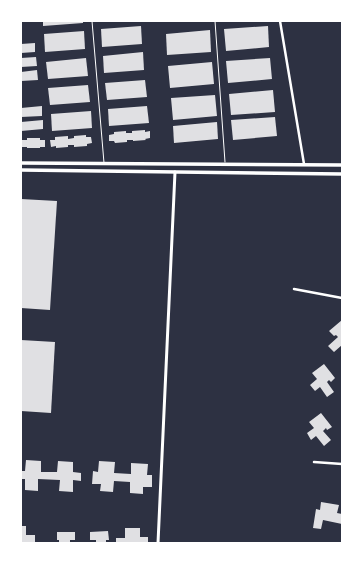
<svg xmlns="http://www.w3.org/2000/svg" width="363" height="564" viewBox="0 0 363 564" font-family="Jost,sans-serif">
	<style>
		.building { fill: #e0e0e3 }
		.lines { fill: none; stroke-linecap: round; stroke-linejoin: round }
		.service { stroke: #fff; stroke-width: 1 }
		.minor { stroke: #fff; stroke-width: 2.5 }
		.tertiary { stroke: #fff; stroke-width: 3 }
		.secondary { stroke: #fff; stroke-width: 3.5 }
	</style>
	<rect width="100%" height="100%" fill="#2d3142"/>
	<g class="building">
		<path d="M43 21H83V23L43 26Z"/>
		<path d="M141 26 142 44 102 47 101 29Z"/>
		<path d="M268 26 269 47 226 51 224 29Z"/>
		<path d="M210 30 211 52 167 55 166 34Z"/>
		<path d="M84 31 85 49 45 52 44 34Z"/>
		<path d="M35 43V52L21 53V44Z"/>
		<path d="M143 52 144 70 104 73 103 56Z"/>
		<path d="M36 57 37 66 21 67V58Z"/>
		<path d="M86 58 88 76 48 79 46 62Z"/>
		<path d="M270 58 272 79 228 83 226 61Z"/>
		<path d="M212 62 214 84 170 88 168 66Z"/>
		<path d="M37 70 38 80 21 81V72Z"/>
		<path d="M145 80 147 97 107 100 105 83Z"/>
		<path d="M88 85 90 102 50 105 48 88Z"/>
		<path d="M273 90 275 112 231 115 229 94Z"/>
		<path d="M215 95 217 116 173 120 171 98Z"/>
		<path d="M42 106V116L21 117V108Z"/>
		<path d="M147 106 149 123 109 126 108 109Z"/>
		<path d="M91 111 92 128 52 131 51 114Z"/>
		<path d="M275 117 277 136 233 140 231 120Z"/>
		<path d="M43 120V129L21 131V122Z"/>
		<path d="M217 122 218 139 174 143 173 126Z"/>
		<path d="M145 130V132L150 131V138L145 139 146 140 133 141V140H127V142L115 143 114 141H109V135L114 134V132L126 131V133H132V131Z"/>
		<path d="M86 135V137H91L92 143 87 144V146L74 147V145H68V147L56 148V146L51 147 50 140H55V137L68 136V139L74 138V136Z"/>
		<path d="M27 138H40V140H45V147H40V148H27V147H21V140H27Z"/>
		<path d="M21 199 57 201 50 310 21 308Z"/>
		<path d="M342 320V345L334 352 328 346 338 337 336 335 334 336 329 331Z"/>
		<path d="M21 340 55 342 51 413 21 411Z"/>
		<path d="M324 364 335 378 331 382 329 380 327 382 334 392 327 397 320 387 315 391 310 385 317 379 312 373Z"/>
		<path d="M321 413 332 427 327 430 326 428 323 431 331 440 324 446 316 436 311 440 307 433 314 428 309 422Z"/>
		<path d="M26 460 41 461V472H57L58 461 73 462V472L81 473V481L73 480V492L59 491 60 480 38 479V491L25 490V479H21V471H25Z"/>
		<path d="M99 461 115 462 114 473 131 474V463L148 464 147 475H152V487H143V494L130 493V482L114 481 113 492 100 491 101 484H92L93 471 98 472Z"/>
		<path d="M321 502 339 505 337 513 342 514V524L323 520 321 529 313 528 316 509 320 510Z"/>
		<path d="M21 526H26V535H35V543H21Z"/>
		<path d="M125 528H140V537H148V543H116V538H125Z"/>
		<path d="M108 531 109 540H106V543H96V540H90V532Z"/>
		<path d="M57 532H75V540H70V543H59V540H57Z"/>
	</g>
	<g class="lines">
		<g class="service">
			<path d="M92 21 104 163"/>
			<path d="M215 21 225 162"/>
		</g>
		<g class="minor">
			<path d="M280 21 304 164"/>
			<path d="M294 289 342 298"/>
			<path d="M314 462 342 464"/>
		</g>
		<path class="tertiary" d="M158 543 175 172"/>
		<g class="secondary">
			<path d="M21 163 342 165"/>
			<path d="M21 170 342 174"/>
		</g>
	</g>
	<rect width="363" height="564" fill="none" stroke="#ffffff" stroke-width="44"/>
</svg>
